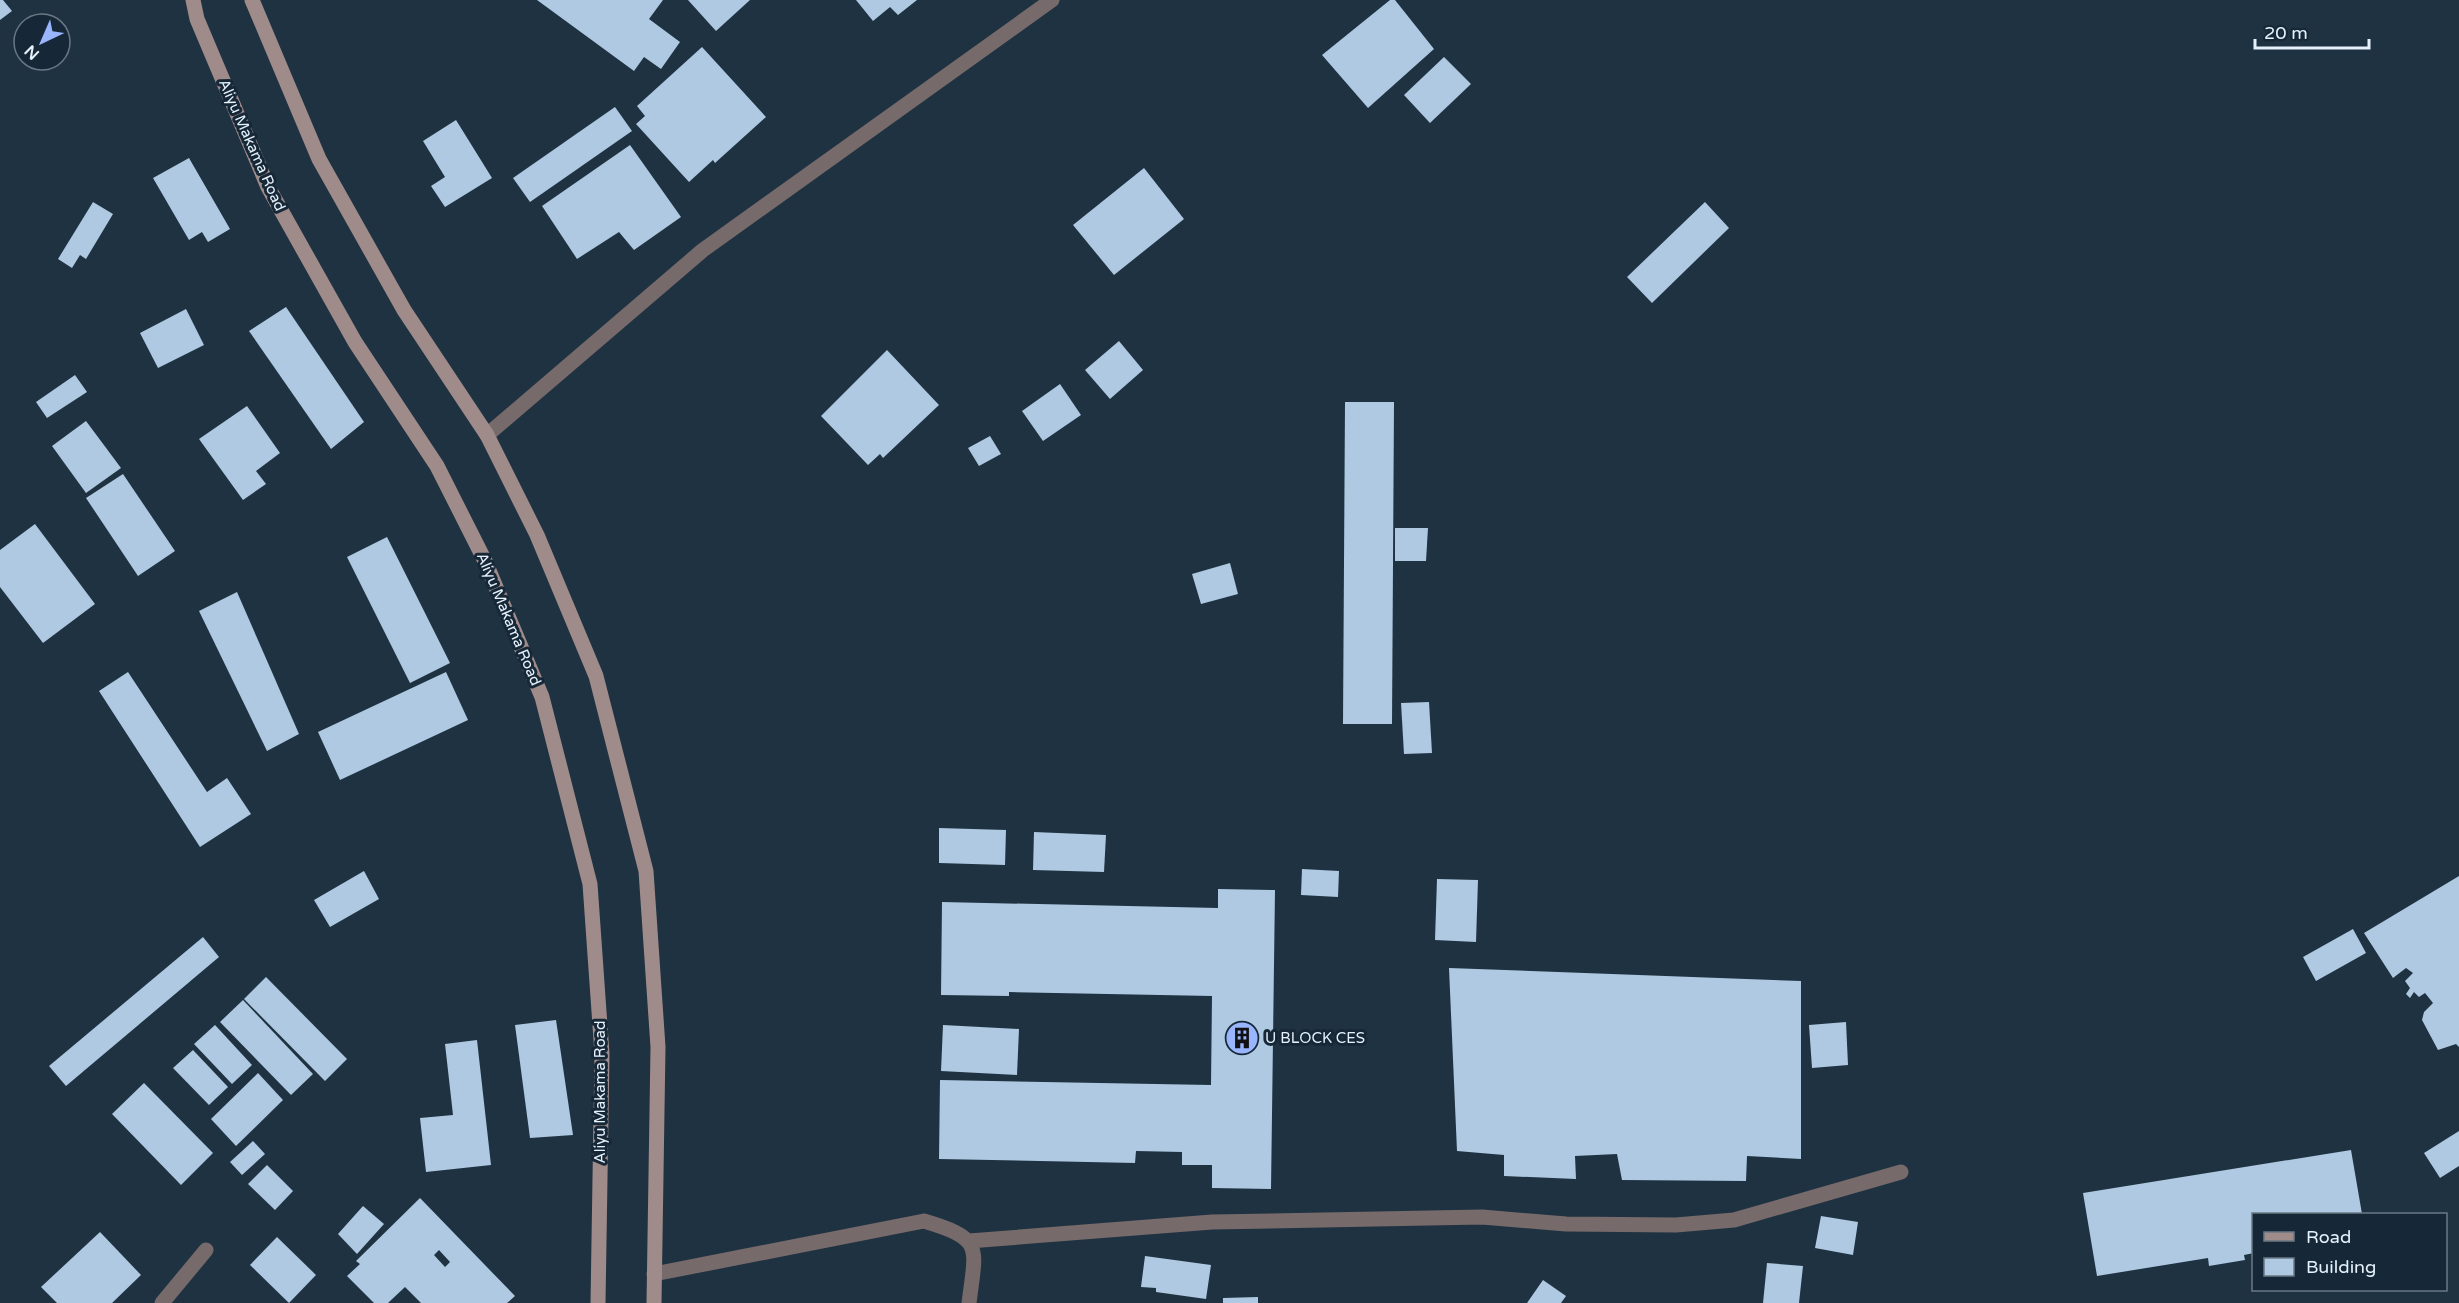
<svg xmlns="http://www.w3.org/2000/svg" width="2459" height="1303" viewBox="0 0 2459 1303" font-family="'Varela Round',sans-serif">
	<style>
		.building { fill: #aec9e1; fill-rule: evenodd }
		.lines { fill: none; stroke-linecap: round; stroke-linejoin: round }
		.lane { stroke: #776a6a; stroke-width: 15 }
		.street { stroke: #776a6a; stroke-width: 15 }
		.secondary { stroke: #9f8b8a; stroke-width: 15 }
		.labels { text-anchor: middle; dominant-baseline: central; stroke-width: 6; stroke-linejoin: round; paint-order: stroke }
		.street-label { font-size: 15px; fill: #e6f1fb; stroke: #162837 }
		.poi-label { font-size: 15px; fill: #e6f1fb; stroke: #162837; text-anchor: start }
	</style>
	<rect width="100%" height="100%" fill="#1f3241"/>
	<g class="building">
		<path d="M0 0H3L12 11 0 20Z"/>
		<path d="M537 0H663L649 19 680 42 661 69 644 57 634 71Z"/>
		<path d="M688 0H750L716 31Z"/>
		<path d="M856 0H917L898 15 890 7 873 21Z"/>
		<path d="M1390 0H1395L1434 49 1368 108 1322 55Z"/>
		<path d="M702 47 766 117 715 163 713 160 689 182 636 124 645 116 637 106Z"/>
		<path d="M1444 57 1471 84 1430 123 1404 95Z"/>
		<path d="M615 107 632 131 530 202 513 178Z"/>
		<path d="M456 120 492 178 445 207 431 186 445 177 423 141Z"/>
		<path d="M630 145 681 217 634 250 619 232 577 259 542 206Z"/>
		<path d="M189 158 230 229 208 242 202 232 189 240 153 178Z"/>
		<path d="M1144 168 1184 219 1114 275 1073 225Z"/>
		<path d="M93 202 113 214 86 259 80 255 72 268 58 259Z"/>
		<path d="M1705 202 1729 228 1652 303 1627 277Z"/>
		<path d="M286 307 364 422 331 449 249 331Z"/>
		<path d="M186 309 204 345 158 368 140 333Z"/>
		<path d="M1119 341 1143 370 1110 399 1085 370Z"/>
		<path d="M887 350 939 405 883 458 880 454 868 465 821 416Z"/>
		<path d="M75 375 87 392 47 418 36 402Z"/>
		<path d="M1060 384 1081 415 1043 441 1022 411Z"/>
		<path d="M1345 402H1394L1392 724H1343Z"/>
		<path d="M247 406 280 453 256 471 266 484 243 500 199 439Z"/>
		<path d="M86 421 121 468 86 493 52 446Z"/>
		<path d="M990 436 1001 454 979 466 968 448Z"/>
		<path d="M123 474 175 551 138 576 86 498Z"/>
		<path d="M35 524 95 604 43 643 0 587V550Z"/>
		<path d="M1395 528H1428L1426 561H1395Z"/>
		<path d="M387 537 450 663 410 683 347 557Z"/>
		<path d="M1230 563 1238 594 1201 604 1192 574Z"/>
		<path d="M237 592 299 734 267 751 199 611Z"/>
		<path d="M128 672 207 792 227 778 251 814 200 847 99 691Z"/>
		<path d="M446 672 468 720 340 780 318 732Z"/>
		<path d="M1429 702 1432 753 1404 754 1401 703Z"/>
		<path d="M939 828 1006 830 1005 865 939 863Z"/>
		<path d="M1034 832 1106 835 1104 872 1033 870Z"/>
		<path d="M1302 869 1339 871 1338 897 1301 895Z"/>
		<path d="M364 871 379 899 330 927 314 900Z"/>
		<path d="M2459 876V1047L2456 1044 2438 1050 2422 1020 2424 1012 2433 1003 2425 993 2419 997 2414 992 2410 998 2406 994 2410 988 2405 981 2413 973 2406 968 2393 978 2364 933Z"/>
		<path d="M1437 879 1478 880 1476 942 1435 940Z"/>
		<path d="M1218 889 1275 890 1271 1189 1212 1188V1165H1182V1152L1136 1151 1135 1163 939 1159 940 1080 1211 1085 1212 996 1009 992V996L941 995 942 902 1218 908Z"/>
		<path d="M2353 929 2366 953 2316 981 2303 957Z"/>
		<path d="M203 937 219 957 66 1086 49 1066Z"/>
		<path d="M1449 968 1801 981V1159L1747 1156 1746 1181 1622 1180 1617 1154 1575 1156 1576 1179 1504 1176V1155L1457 1151Z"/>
		<path d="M266 977 347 1059 325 1081 244 999Z"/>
		<path d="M243 1000 313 1074 291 1095 220 1022Z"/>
		<path d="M556 1020 573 1135 530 1138 515 1025Z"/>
		<path d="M1846 1022 1848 1065 1812 1068 1809 1025Z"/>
		<path d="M215 1025 252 1065 232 1084 194 1044Z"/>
		<path d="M943 1025 1019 1029 1017 1075 941 1071Z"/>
		<path d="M477 1040 491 1165 426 1172 420 1118 453 1115 445 1044Z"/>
		<path d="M193 1050 228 1087 209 1105 173 1068Z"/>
		<path d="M258 1073 283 1100 236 1146 211 1119Z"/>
		<path d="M144 1083 213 1153 181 1185 112 1114Z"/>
		<path d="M2459 1131V1166L2440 1178 2424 1153Z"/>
		<path d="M253 1141 265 1154 242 1175 230 1162Z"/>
		<path d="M2351 1150 2362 1214H2254V1253L2244 1255 2245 1260 2209 1266 2208 1258 2097 1276 2083 1193Z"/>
		<path d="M267 1165 293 1191 275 1210 248 1184Z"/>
		<path d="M420 1198 515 1296 507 1303H421L405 1287 388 1303H374L347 1276 360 1264 356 1261ZM439 1250 450 1262 445 1267 434 1255Z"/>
		<path d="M363 1206 384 1224 357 1254 338 1234Z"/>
		<path d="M1821 1216 1858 1222 1853 1255 1815 1248Z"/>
		<path d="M100 1232 141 1275 112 1303H57L41 1287Z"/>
		<path d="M277 1237 316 1275 289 1303 250 1265Z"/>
		<path d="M1145 1256 1211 1265 1206 1299 1156 1292V1288L1141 1287Z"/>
		<path d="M1767 1263 1803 1266 1799 1303H1763Z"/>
		<path d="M1543 1280 1566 1296 1561 1303H1527Z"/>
		<path d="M1258 1297V1303H1223V1298Z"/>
	</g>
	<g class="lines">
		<g class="lane">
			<path d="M969 1241 1212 1222 1482 1217 1566 1224 1676 1225 1734 1220 1901 1172"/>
			<path d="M654 1274 924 1221C984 1239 976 1246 969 1303"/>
		</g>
		<g class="street">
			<path d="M487 435 703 250 1052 0"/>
			<path d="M162 1303 206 1250"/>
		</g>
		<g class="secondary">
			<path d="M193 0 197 19 268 187 355 342 437 466 485 561 542 697 590 884 602 1054 598 1303"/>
			<path d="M252 0 319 159 404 310 487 435 537 535 596 676 646 871 658 1047 654 1303"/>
		</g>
	</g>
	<defs>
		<symbol id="building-disc" viewBox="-11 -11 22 22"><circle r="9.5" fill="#99b5fd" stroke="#162837"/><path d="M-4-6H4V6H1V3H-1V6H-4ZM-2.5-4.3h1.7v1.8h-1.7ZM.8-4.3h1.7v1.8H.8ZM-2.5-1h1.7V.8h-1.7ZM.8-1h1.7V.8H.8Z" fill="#111"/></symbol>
	</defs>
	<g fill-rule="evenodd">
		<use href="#building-disc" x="1223" y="1019" width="38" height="38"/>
	</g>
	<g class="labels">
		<g class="street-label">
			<text transform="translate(252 145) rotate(66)">Aliyu Makama Road</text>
			<text transform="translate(509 619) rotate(67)">Aliyu Makama Road</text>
			<text transform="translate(600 1092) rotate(-90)">Aliyu Makama Road</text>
		</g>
		<g class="poi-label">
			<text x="1265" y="1038">U BLOCK CES</text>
		</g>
	</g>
	<rect x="2252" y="1213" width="195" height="78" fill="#162837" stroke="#697885" stroke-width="1.5"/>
	<rect x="2264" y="1232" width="30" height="9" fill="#9f8b8a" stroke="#697885" stroke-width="1.5"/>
	<text x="2306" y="1243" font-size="18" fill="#e6f1fb">Road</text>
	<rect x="2264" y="1258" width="30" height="18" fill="#aec9e1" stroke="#697885" stroke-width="1.5"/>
	<text x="2306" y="1273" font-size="18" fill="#e6f1fb">Building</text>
	<g transform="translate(42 42) rotate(224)"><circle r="28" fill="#162837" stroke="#697885" stroke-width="1.5"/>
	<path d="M0-4.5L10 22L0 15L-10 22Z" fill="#99b5fd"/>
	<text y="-9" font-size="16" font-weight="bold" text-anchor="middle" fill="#e6f1fb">N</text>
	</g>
	<path d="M2255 39v9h114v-9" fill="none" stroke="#e6f1fb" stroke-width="3"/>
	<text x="2264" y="39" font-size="18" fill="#e6f1fb" stroke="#162837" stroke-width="4.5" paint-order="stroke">20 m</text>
</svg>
